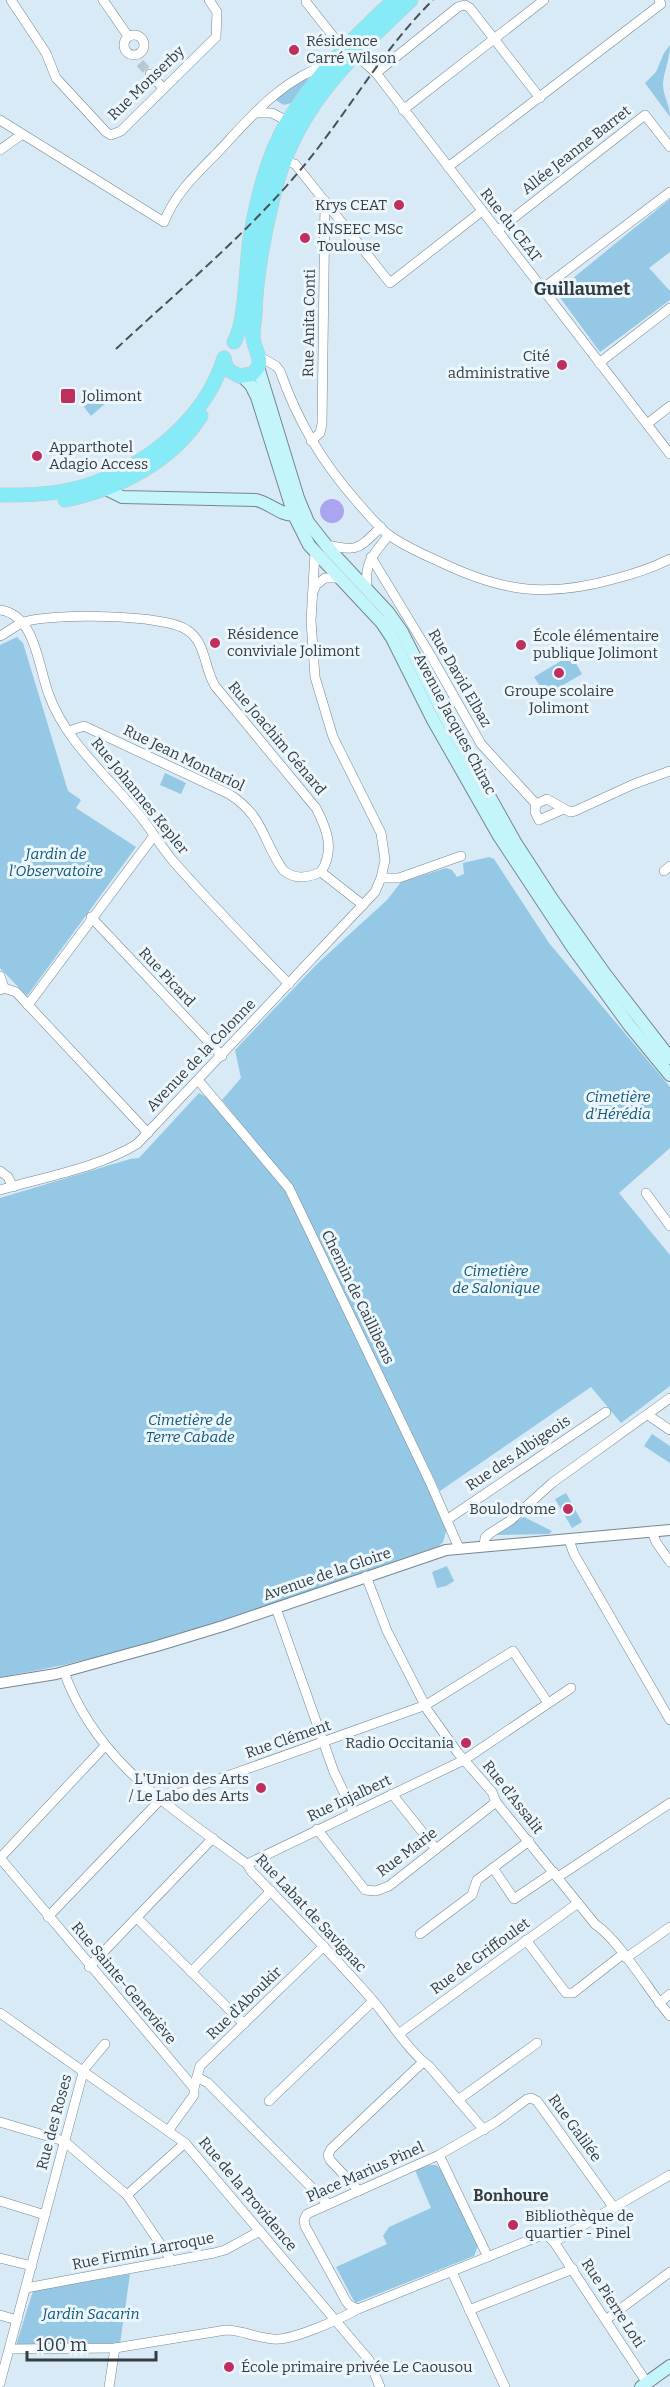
<svg xmlns="http://www.w3.org/2000/svg" width="670" height="2387" viewBox="0 0 670 2387" font-family="Bitter,serif">
	<style>
		.green { fill: #94c8e4 }
		.water { fill: #aaa5ef }
		.lines { fill: none; stroke-linecap: round; stroke-linejoin: round }
		.minor-tunnel { stroke: #b8c7d1; stroke-width: 9; stroke-dasharray: 9 4.5; stroke-linecap: butt }
		.minor-casing { stroke: #768690; stroke-width: 10 }
		.tertiary-casing { stroke: #768690; stroke-width: 12 }
		.secondary-casing { stroke: #768690; stroke-width: 14 }
		.primary-casing { stroke: #c7c9ca; stroke-width: 15 }
		.minor { stroke: #fff; stroke-width: 9 }
		.tertiary { stroke: #fff; stroke-width: 10 }
		.secondary { stroke: #c3f5fa; stroke-width: 12 }
		.primary { stroke: #86ebf6; stroke-width: 14 }
		.rail { stroke: #495156; stroke-width: 2; stroke-dasharray: 9 4.5; stroke-linecap: butt }
		.poi-dot { fill: #be2f5d; stroke: #ebf6fd; stroke-width: 2 }
		.labels { text-anchor: middle; dominant-baseline: central; stroke-width: 6; stroke-linejoin: round; paint-order: stroke }
		.poi-label { font-size: 15px; fill: #363d41; stroke: #ebf6fd; text-anchor: start }
		.street-label { font-size: 15px; fill: #363d41; stroke: #ebf6fd }
		.park-label { font-size: 15px; font-style: italic; fill: #125775; stroke: #ebf6fd }
		.neighbourhood-label { font-size: 16px; font-weight: bold; fill: #363d41; stroke: #ebf6fd }
		.quarter-label { font-size: 18px; font-weight: bold; fill: #363d41; stroke: #ebf6fd }
	</style>
	<rect width="100%" height="100%" fill="#d8eaf5"/>
	<g class="green">
		<path d="M670 45C670 59 664 70 663 84 663 96 670 105 670 117L645 83 656 72 664 53Z"/>
		<path d="M307 77 308 81 291 103 284 105 277 101V98Z"/>
		<path d="M670 199V252L649 268 670 291V300L600 352 556 292Z"/>
		<path d="M100 392 108 401 91 416 84 407Z"/>
		<path d="M17 637 23 643 68 791 81 800 76 808 136 847 27 996 0 968V645Z"/>
		<path d="M571 655 582 674 546 695 534 677Z"/>
		<path d="M165 773 186 783 181 794 160 785Z"/>
		<path d="M489 857 494 859 549 943 670 1087V1148L619 1193 670 1255V1386L621 1423 591 1387 440 1491 295 1191 222 1100 241 1078 235 1050 317 964 387 900 401 882 446 868 452 870 457 877 464 874 463 863Z"/>
		<path d="M199 1093 206 1097 231 1124 285 1189 447 1528 443 1542 439 1546C295 1594 150 1653 0 1677V1198L130 1159 139 1158Z"/>
		<path d="M652 1434 670 1446V1463L644 1446Z"/>
		<path d="M566 1493 582 1522 572 1528 555 1499Z"/>
		<path d="M524 1517 552 1531 549 1534 494 1535Z"/>
		<path d="M447 1566 454 1581 446 1586 437 1588 432 1572Z"/>
		<path d="M430 2165H436L441 2169 478 2246 474 2256 355 2303 336 2267 387 2244 383 2236 389 2227 431 2208 415 2170Z"/>
		<path d="M130 2274 120 2344 16 2345 33 2291Z"/>
	</g>
	<circle class="water" cx="332" cy="511" r="12"/>
	<g class="lines">
		<path class="minor-tunnel" d="M140 63 150 74"/>
		<defs>
			<g id="minor">
				<path d="M11 0 46 53 56 78 106 132 111 135 121 131 216 37 217 12 209 0"/>
				<path d="M103 0 128 36"/>
				<path d="M306 2 344 50"/>
				<circle cx="134" cy="45" r="10"/>
				<path d="M352 51 376 73 670 454"/>
				<path d="M376 73 458 7 465 5 470 8 540 98"/>
				<path d="M150 74 163 88"/>
				<path d="M403 110 544 0"/>
				<path d="M256 113H272L293 124"/>
				<path d="M0 120 164 222C175 194 196 174 217 153 249 119 282 78 328 65"/>
				<path d="M0 150 21 135"/>
				<path d="M283 161 295 164 390 283 482 211"/>
				<path d="M448 167 661 4 659 0"/>
				<path d="M497 231 645 115 670 147"/>
				<path d="M542 289 670 192"/>
				<path d="M260 357 276 366 280 371C298 422 322 462 358 503 368 514 378 527 390 536 405 546 422 554 438 561 502 592 546 598 614 579 634 574 652 568 670 559"/>
				<path d="M599 363 670 308"/>
				<path d="M647 424 670 406"/>
				<path d="M311 441 320 433 322 424 325 201"/>
				<path d="M326 545C359 552 358 549 381 527"/>
				<path d="M371 557 431 656 481 744 536 804"/>
				<path d="M367 589C364 562 373 555 389 535"/>
				<path d="M313 592 316 585 325 578H340"/>
				<path d="M0 610C36 615 38 667 49 695 65 740 106 775 136 811 150 827 160 846 174 862 211 904 250 944 289 984"/>
				<path d="M0 636C8 632 16 625 24 622 50 613 165 614 187 630 206 642 204 668 215 686L316 808C327 829 335 850 321 872L363 905"/>
				<path d="M69 731 84 726 229 794C264 816 262 840 283 870 295 880 307 878 321 872"/>
				<path d="M564 809 539 820 535 812 536 804 547 799 570 812 575 811 634 784 670 771"/>
				<path d="M664 871 670 866"/>
				<path d="M381 878H399L461 856"/>
				<path d="M91 917 222 1056"/>
				<path d="M0 976 4 988"/>
				<path d="M0 990 4 988 16 992 148 1133"/>
				<path d="M28 1005 153 837"/>
				<path d="M198 1080 289 1188 430 1482 459 1548"/>
				<path d="M0 1171 8 1177 13 1187"/>
				<path d="M0 1190C44 1177 98 1168 137 1144L375 892 381 878 385 860 381 833 333 737 315 677 311 621 315 552"/>
				<path d="M646 1193 670 1226"/>
				<path d="M648 1415 670 1430"/>
				<path d="M448 1519 606 1412"/>
				<path d="M652 1531 656 1542 670 1562"/>
				<path d="M569 1540 574 1554 670 1720"/>
				<path d="M484 1546 485 1538 489 1534 511 1520 552 1483 670 1398"/>
				<path d="M366 1576 387 1631 428 1711 458 1753 492 1792 496 1802 595 1924C620 1941 649 1991 670 2016"/>
				<path d="M276 1608 334 1772 354 1813"/>
				<path d="M64 1672C97 1764 174 1809 247 1864L252 1872C294 1915 336 1958 375 2003 390 2021 411 2054 429 2066L484 2130"/>
				<path d="M105 1746 0 1858 194 2088V2095L168 2131"/>
				<path d="M392 1794 436 1849"/>
				<path d="M317 1829 365 1890 376 1891 389 1886 496 1802"/>
				<path d="M247 1864 464 1760 571 1688"/>
				<path d="M493 1868 514 1899 554 1872"/>
				<path d="M558 1877 670 1803"/>
				<path d="M48 1917 160 1800 426 1705 513 1651 548 1703"/>
				<path d="M137 1918 244 2024"/>
				<path d="M420 1934 472 1895 477 1880 529 1841"/>
				<path d="M526 1940 566 1993H573L623 1954"/>
				<path d="M626 1958 670 1927"/>
				<path d="M89 1967 213 1838"/>
				<path d="M191 1972 271 1891"/>
				<path d="M659 2003 670 1994"/>
				<path d="M0 2013 185 2143 369 2360 380 2387"/>
				<path d="M400 2033 578 1903"/>
				<path d="M197 2077 208 2083 328 2204"/>
				<path d="M194 2088 200 2066 324 1946"/>
				<path d="M458 2100 537 2043"/>
				<path d="M269 2101 373 2001"/>
				<path d="M0 2122 64 2141 127 2195 172 2261"/>
				<path d="M439 2155 488 2257"/>
				<path d="M359 2191 330 2160 328 2155 331 2149 423 2062"/>
				<path d="M127 2195 185 2143"/>
				<path d="M0 2201 45 2215"/>
				<path d="M554 2242 670 2175"/>
				<path d="M0 2258 32 2266"/>
				<path d="M452 2272 505 2387"/>
				<path d="M26 2288 214 2253 225 2250 260 2231"/>
				<path d="M358 2309 349 2305 346 2301 305 2226 304 2220 307 2214 439 2155 496 2122 527 2099 531 2098 537 2101 614 2208"/>
				<path d="M469 2310 573 2269"/>
				<path d="M0 2315 17 2320"/>
				<path d="M607 2319 670 2272"/>
				<path d="M10 2349 115 2348 226 2330C242 2330 256 2338 273 2339 292 2341 340 2319 358 2309L542 2235H547L554 2242 647 2383"/>
				<path d="M0 2383 81 2080 85 2068 105 2044"/>
				<path d="M109 2387 115 2348"/>
			</g>
			<path id="tertiary" d="M0 1683 56 1674 157 1646 223 1626 446 1550 670 1530"/>
			<g id="secondary">
				<path d="M258 367 298 498 308 522 330 550 388 612 402 632 444 715 515 842 552 899 605 974 670 1058"/>
				<path d="M243 377 251 385 257 397 294 515 309 545 382 623 392 638 433 720 499 836 573 948 629 1025 670 1075"/>
				<path d="M106 489 122 497 256 500C270 503 280 515 294 515"/>
				<path d="M641 2387 670 2366"/>
			</g>
			<g id="primary">
				<path d="M234 342C246 324 246 264 250 238 257 199 267 155 288 121 316 75 355 36 394 0"/>
				<path d="M224 359 227 369 239 376 252 374C267 361 254 352 253 337 253 330 254 322 255 314 256 276 264 235 273 198 293 110 348 60 411 0"/>
				<path d="M0 495C23 495 46 495 69 490 135 476 204 424 224 358"/>
				<path d="M65 500C116 490 172 462 201 416"/>
			</g>
		</defs>
		<use href="#minor" class="minor-casing"/>
		<use href="#tertiary" class="tertiary-casing"/>
		<use href="#secondary" class="secondary-casing"/>
		<use href="#primary" class="primary-casing"/>
		<use href="#minor" class="minor"/>
		<use href="#tertiary" class="tertiary"/>
		<use href="#secondary" class="secondary"/>
		<use href="#primary" class="primary"/>
		<path class="rail" d="M116 349C179 290 247 234 302 168 347 114 382 50 433 0"/>
	</g>
	<g class="poi-dot">
		<circle cx="294" cy="50" r="6"/>
		<circle cx="399" cy="205" r="6"/>
		<circle cx="305" cy="238" r="6"/>
		<circle cx="562" cy="365" r="6"/>
		<rect x="60" y="388" width="16" height="16" rx="3"/>
		<circle cx="37" cy="456" r="6"/>
		<circle cx="215" cy="643" r="6"/>
		<circle cx="521" cy="645" r="6"/>
		<circle cx="559" cy="673" r="6"/>
		<circle cx="568" cy="1509" r="6"/>
		<circle cx="466" cy="1743" r="6"/>
		<circle cx="261" cy="1788" r="6"/>
		<circle cx="513" cy="2225" r="6"/>
		<circle cx="229" cy="2367" r="6"/>
	</g>
	<g class="labels">
		<g class="poi-label">
			<text x="306" y="41">Résidence<tspan x="306" dy="17">Carré Wilson</tspan></text>
			<text x="387" y="205" text-anchor="end">Krys CEAT</text>
			<text x="317" y="229">INSEEC MSc<tspan x="317" dy="17">Toulouse</tspan></text>
			<text x="550" y="356" text-anchor="end">Cité<tspan x="550" dy="17">administrative</tspan></text>
			<text x="82" y="396">Jolimont</text>
			<text x="49" y="447">Apparthotel<tspan x="49" dy="17">Adagio Access</tspan></text>
			<text x="227" y="634">Résidence<tspan x="227" dy="17">conviviale Jolimont</tspan></text>
			<text x="533" y="636">École élémentaire<tspan x="533" dy="17">publique Jolimont</tspan></text>
			<text x="559" y="691" text-anchor="middle">Groupe scolaire<tspan x="559" dy="17">Jolimont</tspan></text>
			<text x="556" y="1509" text-anchor="end">Boulodrome</text>
			<text x="454" y="1743" text-anchor="end">Radio Occitania</text>
			<text x="249" y="1779" text-anchor="end">L'Union des Arts<tspan x="249" dy="17">/ Le Labo des Arts</tspan></text>
			<text x="525" y="2216">Bibliothèque de<tspan x="525" dy="17">quartier - Pinel</tspan></text>
			<text x="241" y="2367">École primaire privée Le Caousou</text>
		</g>
		<g class="street-label">
			<text transform="translate(146 83) rotate(-44)">Rue Monserby</text>
			<text transform="translate(576 150) rotate(-38)">Allée Jeanne Barret</text>
			<text transform="translate(511 225) rotate(52)">Rue du CEAT</text>
			<text transform="translate(309 323) rotate(-89)">Rue Anita Conti</text>
			<text transform="translate(460 678) rotate(60)">Rue David Elbaz</text>
			<text transform="translate(455 724) rotate(62)">Avenue Jacques Chirac</text>
			<text transform="translate(277 738) rotate(50)">Rue Joachim Génard</text>
			<text transform="translate(184 758) rotate(26)">Rue Jean Montariol</text>
			<text transform="translate(140 796) rotate(51)">Rue Johannes Kepler</text>
			<text transform="translate(167 977) rotate(47)">Rue Picard</text>
			<text transform="translate(201 1055) rotate(-46)">Avenue de la Colonne</text>
			<text transform="translate(358 1297) rotate(64)">Chemin de Caillibens</text>
			<text transform="translate(518 1453) rotate(-34)">Rue des Albigeois</text>
			<text transform="translate(327 1574) rotate(-19)">Avenue de la Gloire</text>
			<text transform="translate(288 1739) rotate(-19)">Rue Clément</text>
			<text transform="translate(513 1797) rotate(52)">Rue d'Assalit</text>
			<text transform="translate(349 1798) rotate(-25)">Rue Injalbert</text>
			<text transform="translate(407 1852) rotate(-37)">Rue Marie</text>
			<text transform="translate(311 1913) rotate(47)">Rue Labat de Savignac</text>
			<text transform="translate(480 1956) rotate(-36)">Rue de Griffoulet</text>
			<text transform="translate(124 1983) rotate(50)">Rue Sainte-Geneviève</text>
			<text transform="translate(244 2003) rotate(-44)">Rue d'Aboukir</text>
			<text transform="translate(54 2122) rotate(-75)">Rue des Roses</text>
			<text transform="translate(575 2128) rotate(54)">Rue Galilée</text>
			<text transform="translate(365 2172) rotate(-24)">Place Marius Pinel</text>
			<text transform="translate(248 2194) rotate(50)">Rue de la Providence</text>
			<text transform="translate(143 2251) rotate(-11)">Rue Firmin Larroque</text>
			<text transform="translate(613 2303) rotate(57)">Rue Pierre Loti</text>
		</g>
		<g class="park-label">
			<text x="56" y="854">Jardin de<tspan x="56" dy="17">l'Observatoire</tspan></text>
			<text x="618" y="1097">Cimetière<tspan x="618" dy="17">d'Hérédia</tspan></text>
			<text x="496" y="1271">Cimetière<tspan x="496" dy="17">de Salonique</tspan></text>
			<text x="190" y="1420">Cimetière de<tspan x="190" dy="17">Terre Cabade</tspan></text>
			<text x="91" y="2314">Jardin Sacarin</text>
		</g>
		<g class="neighbourhood-label">
			<text x="511" y="2195">Bonhoure</text>
		</g>
		<g class="quarter-label">
			<text x="582" y="289">Guillaumet</text>
		</g>
	</g>
	<path d="M27 2351v9h129v-9" fill="none" stroke="#363d41" stroke-width="3"/>
	<text x="36" y="2351" font-size="18" fill="#363d41" stroke="#ebf6fd" stroke-width="4.5" paint-order="stroke">100 m</text>
</svg>
